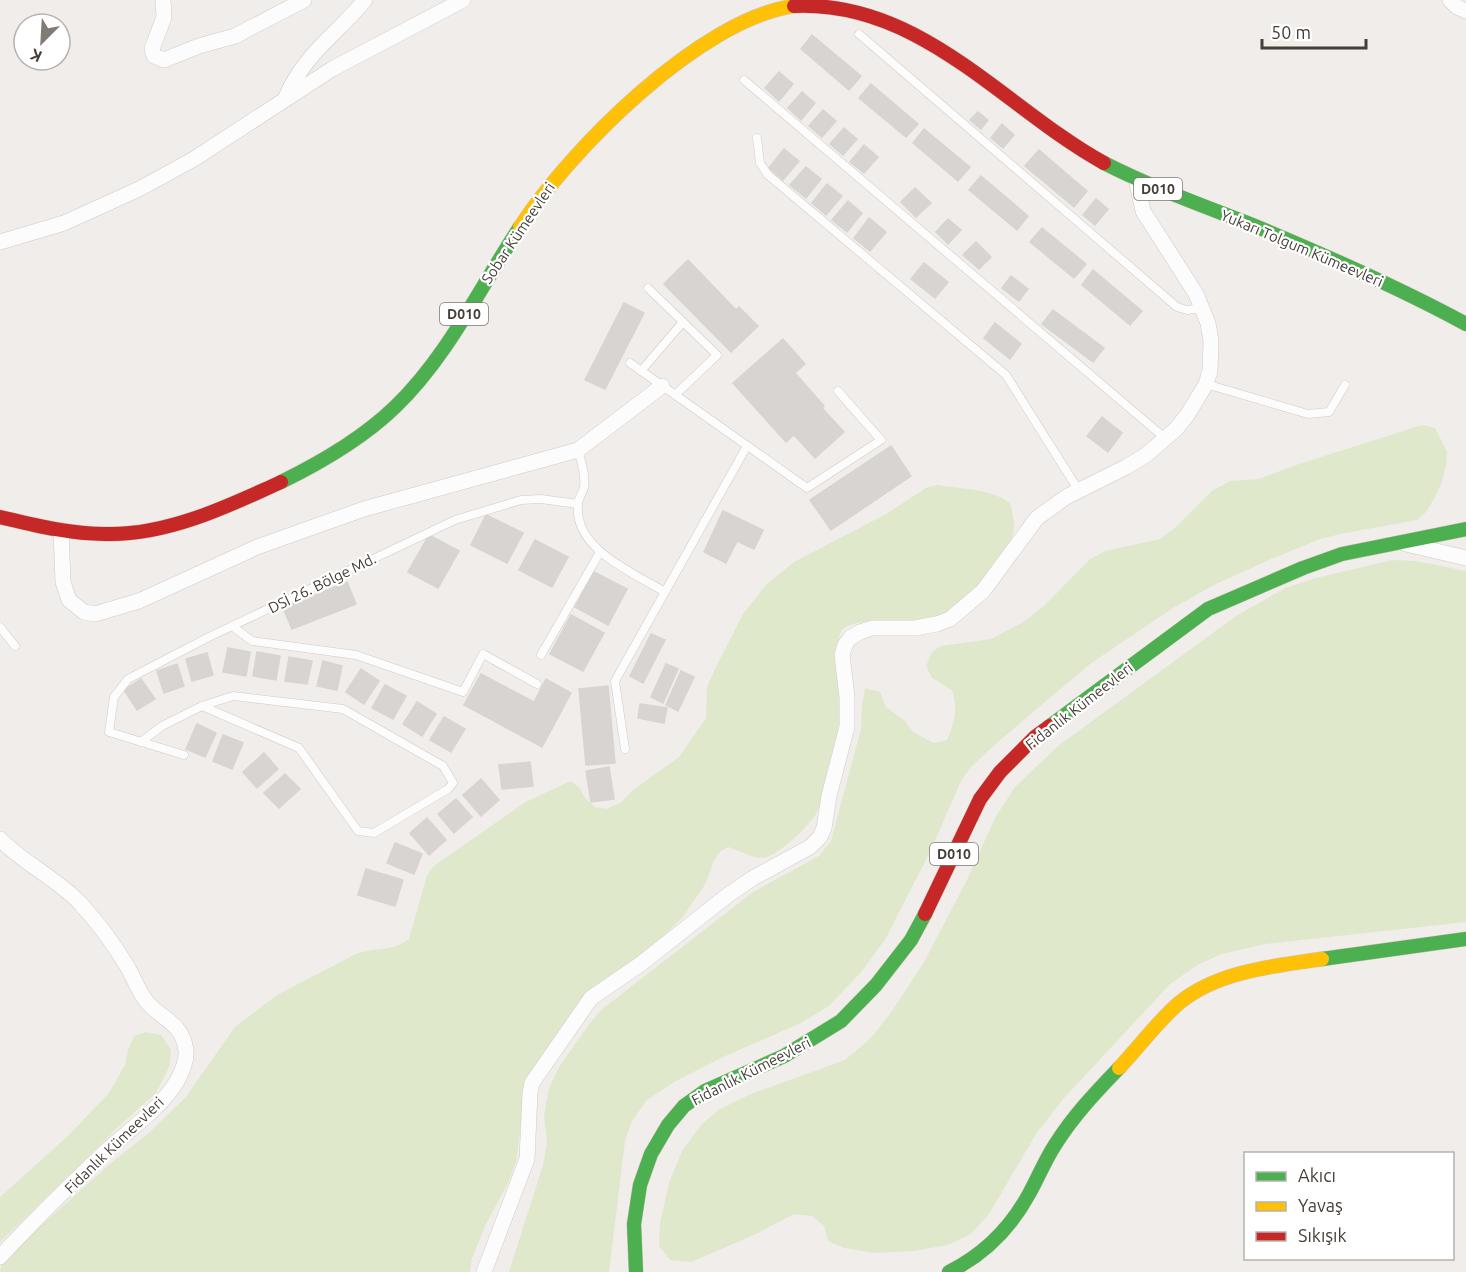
<svg xmlns="http://www.w3.org/2000/svg" width="1466" height="1272" viewBox="0 0 1466 1272" font-family="Ubuntu,sans-serif">
	<style>
		.green { fill: #e0e8cc }
		.building { fill: #d8d4d1; stroke: #d8d4d0; stroke-width: 1.5 }
		.lines { fill: none; stroke-linecap: round; stroke-linejoin: round }
		.lane-casing { stroke: #cecbc8; stroke-width: 9 }
		.street-casing { stroke: #cecbc8; stroke-width: 16 }
		.fast-casing { stroke: #d1c6ba; stroke-width: 15 }
		.slow-casing { stroke: #d1c6ba; stroke-width: 15 }
		.jam-casing { stroke: #d1c6ba; stroke-width: 15 }
		.lane { stroke: #fdfcfc; stroke-width: 8 }
		.street { stroke: #fdfcfc; stroke-width: 15 }
		.fast { stroke: #4caf50; stroke-width: 14 }
		.slow { stroke: #ffc107; stroke-width: 14 }
		.jam { stroke: #c62828; stroke-width: 14 }
		.labels { text-anchor: middle; dominant-baseline: central; stroke-width: 4.5; stroke-linejoin: round; paint-order: stroke }
		.shield { fill: #fff; stroke: #7d7873; stroke-width: 1.5 }
		.shield-label { font-size: 14px; font-weight: bold; fill: #453e37 }
		.street-label { font-size: 15px; fill: #453e37; stroke: #fff }
	</style>
	<rect width="100%" height="100%" fill="#f0edea"/>
	<g class="green">
		<path d="M1422 425 1435 428 1447 452 1446 464 1442 482 1435 497 1426 512 1417 520 1345 533 1320 539 1271 559 1214 585 1173 608 1090 664 999 741 971 767 962 779 929 854 886 938 862 971 829 1006 799 1024 723 1057 676 1081 647 1100 632 1121 625 1141 609 1272H509L543 1165 547 1143 544 1116 549 1088 559 1067 587 1027 601 1010 753 892 819 856 831 841 861 729 862 704 865 688 880 692 886 707 905 721 913 732 934 743 947 740C955 722 958 708 952 690L932 678 926 666 932 652 941 646 991 639 1022 623 1045 605 1089 560 1105 551 1160 539 1176 527 1212 491 1230 481 1259 479 1296 465Z"/>
		<path d="M937 485C961 489 989 488 1010 503 1012 513 1016 523 1013 534 1012 541 1006 547 1002 553 985 579 962 613 930 620 911 625 847 613 840 634 831 659 843 685 841 711 839 730 833 749 828 768 825 783 823 799 817 812 810 826 781 852 767 857 756 861 739 850 728 847L721 851 714 860 706 883 682 918 648 950 589 992 523 1110 516 1162 508 1183 486 1224 472 1258 470 1272H0L1 1266 15 1249 110 1164 151 1131 185 1098 235 1027 277 995 356 954C375 947 393 952 409 939L427 875 434 866 524 803 570 781 579 787 585 798 595 807 606 809 620 803 633 790 679 757 706 718 707 687 715 669 743 614 766 585 794 562 886 514 926 488Z"/>
		<path d="M1392 560 1416 561 1466 571V922L1265 944 1222 954 1199 964 1170 984 1064 1098 1036 1134 989 1214 971 1234 948 1245 913 1251 875 1253 844 1248 828 1241 824 1226 812 1216 794 1214 756 1234 691 1262 670 1260 659 1246 660 1224 669 1183 682 1151 702 1124 720 1109 751 1094 845 1060 871 1038 892 1011 923 964 967 880 995 818 1015 787 1058 746 1236 616 1285 588 1316 578Z"/>
		<path d="M146 1032 161 1035 171 1050 169 1067 156 1093 117 1128 0 1242V1197L67 1137 109 1093 125 1065 128 1050 134 1036Z"/>
	</g>
	<g class="building">
		<path d="M812 35 861 76 849 90 801 49Z"/>
		<path d="M779 72 793 84 779 101 765 88Z"/>
		<path d="M871 84 918 124 906 137 859 98Z"/>
		<path d="M802 92 815 103 801 120 788 108Z"/>
		<path d="M823 110 836 121 822 137 809 126Z"/>
		<path d="M978 112 988 120 981 129 970 120Z"/>
		<path d="M1002 124 1014 135 1003 148 991 138Z"/>
		<path d="M844 128 857 139 843 155 830 144Z"/>
		<path d="M924 129 970 167 958 181 913 143Z"/>
		<path d="M864 145 878 157 864 173 850 162Z"/>
		<path d="M784 149 799 161 783 180 769 168Z"/>
		<path d="M1039 150 1087 191 1074 207 1025 166Z"/>
		<path d="M806 167 821 179 806 198 790 185Z"/>
		<path d="M981 176 1028 216 1017 230 969 190Z"/>
		<path d="M827 184 842 196 826 215 812 203Z"/>
		<path d="M915 188 931 203 916 217 901 202Z"/>
		<path d="M1096 199 1108 209 1095 225 1083 215Z"/>
		<path d="M848 201 862 213 847 232 832 220Z"/>
		<path d="M869 218 886 232 870 251 854 238Z"/>
		<path d="M948 219 961 230 948 244 936 232Z"/>
		<path d="M1042 228 1086 264 1074 278 1030 242Z"/>
		<path d="M976 242 991 257 979 269 963 255Z"/>
		<path d="M688 260 736 310 739 307 758 326 731 352 664 284Z"/>
		<path d="M924 263 948 282 935 298 911 279Z"/>
		<path d="M1093 270 1142 311 1130 325 1082 285Z"/>
		<path d="M1011 276 1028 289 1019 301 1002 288Z"/>
		<path d="M624 303 644 313 605 389 585 380Z"/>
		<path d="M1053 310 1104 348 1093 362 1042 324Z"/>
		<path d="M995 323 1021 344 1010 359 984 338Z"/>
		<path d="M783 339 805 364 795 373 824 406 822 408 844 432 815 458 794 435 786 442 733 383Z"/>
		<path d="M1102 417 1122 433 1108 452 1087 436Z"/>
		<path d="M891 446 911 476 831 530 810 500Z"/>
		<path d="M723 511 763 530 754 549 737 541 726 563 704 552Z"/>
		<path d="M486 515 523 533 507 563 471 545Z"/>
		<path d="M429 535 459 551 438 588 408 572Z"/>
		<path d="M535 540 568 557 552 587 519 570Z"/>
		<path d="M594 572 627 589 608 625 575 607Z"/>
		<path d="M347 582 356 604 292 629 283 608Z"/>
		<path d="M571 615 604 633 583 671 550 654Z"/>
		<path d="M651 634 665 640 643 683 630 676Z"/>
		<path d="M228 648 250 652 246 676 223 672Z"/>
		<path d="M257 652 280 656 276 680 253 676Z"/>
		<path d="M207 653 213 675 192 681 186 659Z"/>
		<path d="M289 657 312 661 307 684 285 681Z"/>
		<path d="M323 661 342 666 337 690 317 686Z"/>
		<path d="M177 664 184 686 164 693 157 671Z"/>
		<path d="M666 664 678 669 663 703 651 697Z"/>
		<path d="M361 669 379 681 364 704 346 692Z"/>
		<path d="M681 671 694 677 678 711 666 705Z"/>
		<path d="M481 674 534 702 546 679 571 693 542 747 464 705Z"/>
		<path d="M141 679 155 699 137 710 124 690Z"/>
		<path d="M385 685 406 696 393 719 372 708Z"/>
		<path d="M608 686 615 763 586 765 579 689Z"/>
		<path d="M417 702 436 714 422 736 403 724Z"/>
		<path d="M640 704 667 708 664 723 638 718Z"/>
		<path d="M444 717 465 729 451 752 430 740Z"/>
		<path d="M197 724 216 733 205 757 186 749Z"/>
		<path d="M223 735 243 743 232 769 213 761Z"/>
		<path d="M264 753 278 769 257 788 243 772Z"/>
		<path d="M530 762 533 786 502 789 499 765Z"/>
		<path d="M609 767 614 799 591 802 586 771Z"/>
		<path d="M285 774 300 789 279 808 264 793Z"/>
		<path d="M481 779 499 800 481 816 463 795Z"/>
		<path d="M456 799 472 817 454 833 438 814Z"/>
		<path d="M427 818 446 840 429 855 410 833Z"/>
		<path d="M395 843 422 854 414 874 387 863Z"/>
		<path d="M366 869 403 880 395 906 358 895Z"/>
	</g>
	<g class="lines">
		<defs>
			<g id="lane">
				<path d="M859 34 1177 307 1187 310 1203 308"/>
				<path d="M744 80 1166 439"/>
				<path d="M757 138 760 163 768 175 1006 375 1079 491"/>
				<path d="M648 288 717 355 675 395"/>
				<path d="M630 363 807 488 881 440 838 391"/>
				<path d="M641 371 683 322"/>
				<path d="M1206 384 1308 414 1329 412 1345 385"/>
				<path d="M578 450C581 462 586 474 584 487 583 493 578 498 578 504 573 549 634 573 665 592"/>
				<path d="M232 626 252 641 356 655 463 692 483 654 537 684"/>
				<path d="M0 627 15 646"/>
				<path d="M541 655 600 552"/>
				<path d="M141 742 162 726 202 706 233 696 343 709 443 766 453 783 448 789 374 833 358 831 299 748 202 706"/>
				<path d="M625 749 615 681 747 446"/>
				<path d="M184 755 109 732 114 697 128 679 209 637 455 520 521 500 541 499 578 504"/>
			</g>
			<g id="street">
				<path d="M163 0 164 17 152 49 154 56 164 60 199 46 235 36 304 0"/>
				<path d="M1450 0 1457 7 1466 11"/>
				<path d="M286 97C305 53 336 35 365 0"/>
				<path d="M0 242 64 223 139 189 194 159 332 69 463 0"/>
				<path d="M61 530 63 582 69 600 84 612 95 614 139 601 257 547 364 509 578 450 662 386"/>
				<path d="M1406 544 1466 558"/>
				<path d="M0 839C23 863 54 877 78 901 97 921 113 943 127 966 134 978 138 991 147 1002 162 1020 182 1022 186 1050 187 1060 182 1072 177 1081 162 1107 129 1130 106 1151 70 1185 34 1220 0 1257"/>
				<path d="M484 1272 527 1159 530 1093 532 1083 591 998 642 963 728 895 753 878 810 847 820 837 824 828 829 796 847 727V697L842 655 845 645 850 638 860 632 872 628H915L937 624 950 619 983 591 1037 518 1066 497 1126 467 1146 455 1176 429 1188 414 1206 384 1210 371 1211 341 1208 323 1196 294 1143 211 1136 179"/>
			</g>
			<g id="fast">
				<path d="M1104 163C1153 188 1204 206 1255 226 1327 256 1398 287 1466 324"/>
				<path d="M281 482C322 462 362 439 395 407 448 356 480 287 520 227"/>
				<path d="M1050 726 1208 609 1303 568 1342 554 1466 529"/>
				<path d="M1322 959 1466 939"/>
				<path d="M636 1272 634 1224 640 1185 651 1154 668 1125 684 1106 705 1091 784 1056 841 1021 876 985 911 940 925 914"/>
				<path d="M949 1272C985 1254 1010 1229 1029 1194 1038 1178 1045 1160 1055 1145 1073 1116 1096 1092 1119 1068"/>
			</g>
			<g id="slow">
				<path d="M520 227C570 150 700 19 794 6"/>
				<path d="M1119 1068C1139 1047 1157 1022 1179 1003 1218 971 1274 966 1322 959"/>
			</g>
			<g id="jam">
				<path d="M794 6C921 0 1004 108 1104 163"/>
				<path d="M0 517C34 525 69 534 105 534 165 536 227 507 281 482"/>
				<path d="M925 914 980 799 1000 772 1035 737 1050 726"/>
			</g>
		</defs>
		<use href="#lane" class="lane-casing"/>
		<use href="#street" class="street-casing"/>
		<use href="#fast" class="fast-casing"/>
		<use href="#slow" class="slow-casing"/>
		<use href="#jam" class="jam-casing"/>
		<use href="#lane" class="lane"/>
		<use href="#street" class="street"/>
		<use href="#fast" class="fast"/>
		<use href="#slow" class="slow"/>
		<use href="#jam" class="jam"/>
	</g>
	<g class="labels">
		<g class="shield">
			<rect x="1134" y="178" width="48" height="22" rx="4.5"/>
			<rect x="440" y="303" width="48" height="22" rx="4.5"/>
			<rect x="930" y="843" width="48" height="22" rx="4.5"/>
		</g>
		<g class="shield-label">
			<text x="1158" y="189">D010</text>
			<text x="464" y="314">D010</text>
			<text x="954" y="854">D010</text>
		</g>
		<g class="street-label">
			<text transform="translate(518 233) rotate(-56)">Sobar Kümeevleri</text>
			<text transform="translate(1302 248) rotate(23)">Yukarı Tolgum Kümeevleri</text>
			<text transform="translate(322 583) rotate(-26)">DSİ 26. Bölge Md.</text>
			<text transform="translate(1079 706) rotate(-38)">Fidanlık Kümeevleri</text>
			<text transform="translate(751 1071) rotate(-27)">Fidanlık Kümeevleri</text>
			<text transform="translate(114 1145) rotate(-44)">Fidanlık Kümeevleri</text>
		</g>
	</g>
	<rect x="1244" y="1152" width="210" height="108" fill="#ffffff" stroke="#b5b2af" stroke-width="1.5"/>
	<rect x="1256" y="1172" width="30" height="9" fill="#4caf50" stroke="#b5b2af" stroke-width="1.5"/>
	<text x="1298" y="1182" font-size="18" fill="#453e37">Akıcı</text>
	<rect x="1256" y="1202" width="30" height="9" fill="#ffc107" stroke="#b5b2af" stroke-width="1.5"/>
	<text x="1298" y="1212" font-size="18" fill="#453e37">Yavaş</text>
	<rect x="1256" y="1232" width="30" height="9" fill="#c62828" stroke="#b5b2af" stroke-width="1.5"/>
	<text x="1298" y="1242" font-size="18" fill="#453e37">Sıkışık</text>
	<g transform="translate(42 42) rotate(204)"><circle r="28" fill="#ffffff" stroke="#b5b2af" stroke-width="1.5"/>
	<path d="M0-4.5L10 22L0 15L-10 22Z" fill="#817b76"/>
	<text y="-9" font-size="16" font-weight="bold" text-anchor="middle" fill="#453e37">K</text>
	</g>
	<path d="M1262 39v9h104v-9" fill="none" stroke="#453e37" stroke-width="3"/>
	<text x="1271" y="39" font-size="18" fill="#453e37" stroke="#ffffff" stroke-width="4.5" paint-order="stroke">50 m</text>
</svg>
